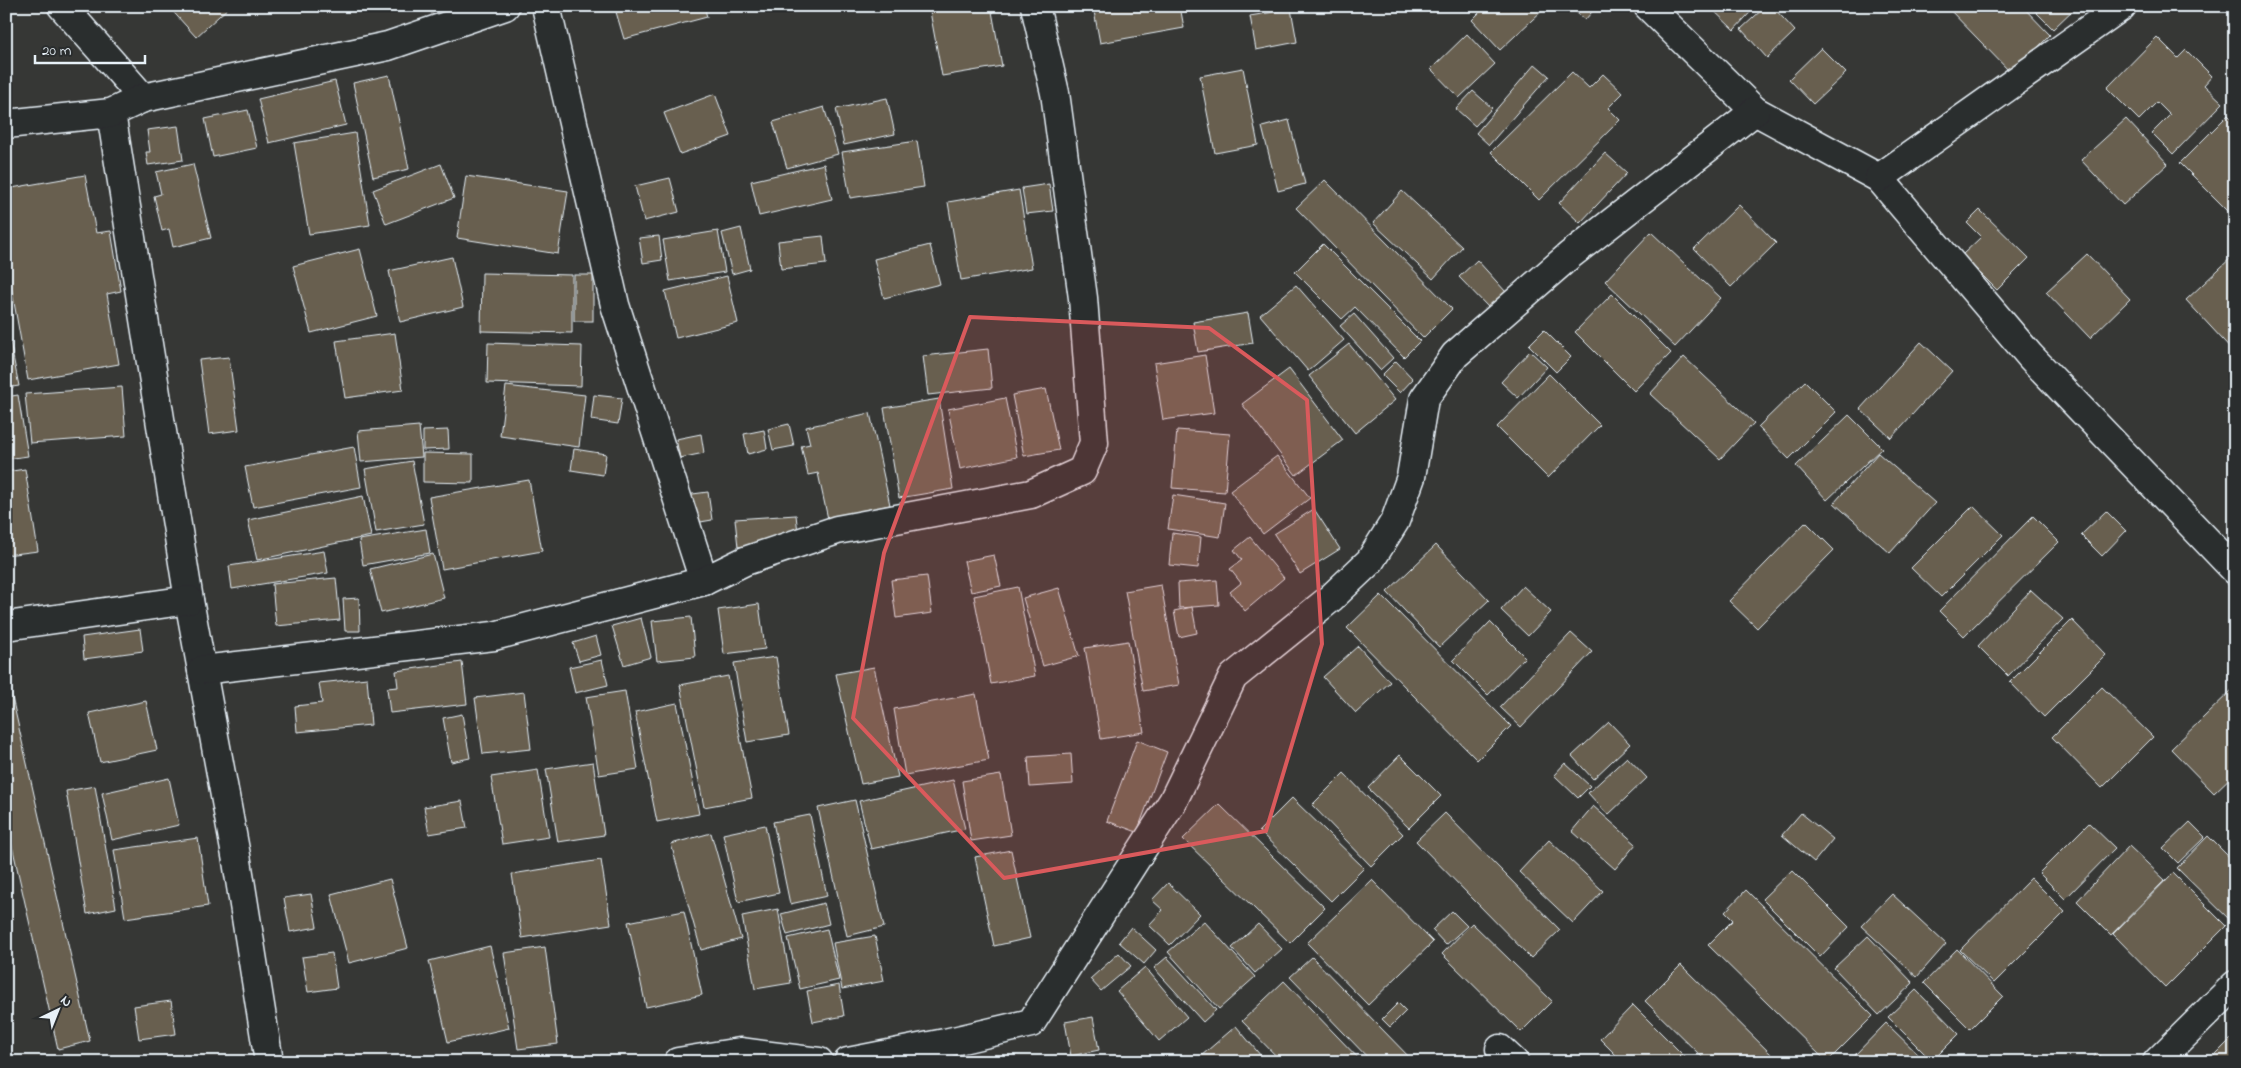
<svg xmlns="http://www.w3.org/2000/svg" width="2241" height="1068" viewBox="0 0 2241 1068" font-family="'Indie Flower',sans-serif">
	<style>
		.building { fill: #675f4f; stroke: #e8f1f8 }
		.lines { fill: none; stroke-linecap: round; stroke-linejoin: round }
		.minor-casing { stroke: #e8f1f8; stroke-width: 31 }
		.minor { stroke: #2a2d2e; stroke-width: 28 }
		.marked { fill: #da5a5c; fill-opacity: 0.2; stroke: #da5a5c; stroke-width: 4; stroke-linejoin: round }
	</style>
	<rect width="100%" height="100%" fill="#363735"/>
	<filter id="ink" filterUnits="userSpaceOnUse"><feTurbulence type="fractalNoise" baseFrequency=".02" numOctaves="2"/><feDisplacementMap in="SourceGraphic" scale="10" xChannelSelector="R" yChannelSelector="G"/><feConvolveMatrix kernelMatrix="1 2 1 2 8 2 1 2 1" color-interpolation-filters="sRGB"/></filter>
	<g filter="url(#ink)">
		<g class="building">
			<path d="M168 6H230L196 37Z"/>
			<path d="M425 6H442L432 14Z"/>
			<path d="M639 6H704L707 17 624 39 616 12Z"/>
			<path d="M929 6H991L1002 66 942 76Z"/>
			<path d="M1093 6H1180L1184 28 1100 43Z"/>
			<path d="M1486 6H1547L1500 50 1472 20Z"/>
			<path d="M1569 6H1597L1585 20Z"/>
			<path d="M1709 6H1756L1734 30Z"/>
			<path d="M1766 6H1772L1795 31 1767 58 1741 29Z"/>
			<path d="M1946 6H2022L2050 35 2012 74Z"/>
			<path d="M2030 6H2077L2053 29Z"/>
			<path d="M1291 9 1297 42 1256 50 1250 16Z"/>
			<path d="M1467 34 1495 64 1459 98 1431 69Z"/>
			<path d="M2157 37 2178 58 2186 50 2212 76 2204 85 2223 103 2173 154 2152 133 2170 115 2157 102 2139 120 2107 88Z"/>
			<path d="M1821 48 1846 73 1813 104 1789 79Z"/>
			<path d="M1535 64 1549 76 1489 145 1476 133Z"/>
			<path d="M1243 68 1258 145 1215 153 1200 76Z"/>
			<path d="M1572 72 1589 88 1603 74 1623 93 1608 108 1620 120 1539 200 1491 152Z"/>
			<path d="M389 75 409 169 373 177 353 83Z"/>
			<path d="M335 81 346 125 269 143 258 99Z"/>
			<path d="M1473 91 1492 108 1475 126 1456 109Z"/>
			<path d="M715 94 731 136 680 154 664 113Z"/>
			<path d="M887 98 895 134 844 145 836 109Z"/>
			<path d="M824 107 838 154 787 168 773 122Z"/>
			<path d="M248 110 257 148 213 157 205 119Z"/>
			<path d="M2228 115 2235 122V218L2180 163Z"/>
			<path d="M2126 119 2168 164 2123 205 2081 160Z"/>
			<path d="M1289 120 1305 184 1278 191 1262 127Z"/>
			<path d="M178 126 183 160 148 165 146 152H150L147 130Z"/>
			<path d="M355 133 370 225 309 234 294 143Z"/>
			<path d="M917 141 924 187 850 198 842 152Z"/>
			<path d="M1605 153 1627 173 1580 223 1559 203Z"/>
			<path d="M193 164 211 238 173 247 169 229 162 231 154 196 161 194 156 172Z"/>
			<path d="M441 164 454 198 386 224 373 190Z"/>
			<path d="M824 164 832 199 759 216 751 181Z"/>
			<path d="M85 175 96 233 111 231 121 291 107 294 119 364 28 380 6 258V189Z"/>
			<path d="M466 176 568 191 558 254 457 238Z"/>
			<path d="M670 178 679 212 644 221 635 186Z"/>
			<path d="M1325 180 1452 309 1423 338 1296 208Z"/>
			<path d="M1049 184 1053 211 1026 214 1022 188Z"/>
			<path d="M1019 190 1032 268 961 280 948 202Z"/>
			<path d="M1402 191 1462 247 1433 279 1373 223Z"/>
			<path d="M1739 205 1776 243 1731 287 1694 249Z"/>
			<path d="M1980 210 2029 258 1997 290 1962 255 1981 237 1967 223Z"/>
			<path d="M741 228 750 269 732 274 722 233Z"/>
			<path d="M718 231 725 272 670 281 663 240Z"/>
			<path d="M1651 232 1721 298 1675 347 1605 281Z"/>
			<path d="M659 236 662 260 643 263 639 238Z"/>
			<path d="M823 236 826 264 781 269 778 241Z"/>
			<path d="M1323 244 1420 341 1404 357 1355 307 1342 319 1295 272Z"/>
			<path d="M930 245 940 284 884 298 874 259Z"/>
			<path d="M360 249 377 316 311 333 293 266Z"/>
			<path d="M2087 254 2130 299 2090 338 2046 292Z"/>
			<path d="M2235 254V353L2186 300Z"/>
			<path d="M452 257 463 307 400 322 389 271Z"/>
			<path d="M1477 260 1506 292 1489 308 1459 277Z"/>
			<path d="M482 273 572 275V333L481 331Z"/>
			<rect x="574" y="275" width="19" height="46"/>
			<path d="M727 276 738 323 676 338 665 291Z"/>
			<path d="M1296 285 1344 340 1308 371 1260 315Z"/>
			<path d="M1612 294 1671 353 1634 391 1575 332Z"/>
			<path d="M1248 313 1253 343 1198 352 1193 322Z"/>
			<path d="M1354 314 1393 358 1380 370 1340 326Z"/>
			<path d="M6 322 19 386 6 388Z"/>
			<path d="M1544 330 1571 357 1556 372 1529 345Z"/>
			<path d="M395 333 403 390 345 398 336 341Z"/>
			<path d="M1921 342 1952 371 1891 438 1860 409Z"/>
			<path d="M488 343 582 346 581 386 487 383Z"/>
			<path d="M1349 344 1395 400 1355 433 1309 376Z"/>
			<path d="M988 349 992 388 928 395 923 356Z"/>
			<path d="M1530 351 1547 367 1518 398 1501 382Z"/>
			<path d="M1205 355 1214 413 1163 420 1154 363Z"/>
			<path d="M229 357 239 430 209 434 199 360Z"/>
			<path d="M1684 357 1754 423 1720 459 1650 394Z"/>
			<path d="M1396 361 1413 379 1400 393 1382 375Z"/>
			<path d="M1289 369 1343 440 1296 475 1242 404Z"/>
			<path d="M1549 374 1600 425 1548 478 1497 427Z"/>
			<path d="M1805 381 1836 412 1789 459 1758 427Z"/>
			<path d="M506 386 585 395 579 447 500 436Z"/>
			<path d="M122 387 126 436 30 443 25 394Z"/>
			<path d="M1046 389 1059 450 1024 456 1012 395Z"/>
			<path d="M18 395 28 456 6 459V397Z"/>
			<path d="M594 395 622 398 618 424 591 420Z"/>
			<path d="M1005 398 1017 457 960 469 948 409Z"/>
			<path d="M939 399 953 489 899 498 884 408Z"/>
			<path d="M870 413 890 505 828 519 818 473 808 475 801 446 810 444 806 427Z"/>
			<path d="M1849 415 1882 448 1827 500 1796 466Z"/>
			<path d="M789 424 794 446 773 450 768 429Z"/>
			<path d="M419 426 422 457 361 462 358 431Z"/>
			<path d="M448 430 449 449 423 450V431Z"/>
			<path d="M764 430 767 449 748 454 744 434Z"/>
			<path d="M1177 430 1230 434 1225 492 1172 488Z"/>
			<path d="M701 434 704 453 680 458 676 439Z"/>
			<path d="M354 447 361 487 253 507 245 467Z"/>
			<path d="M574 449 606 454 603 475 571 470Z"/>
			<path d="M423 453 473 454V483L423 482Z"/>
			<path d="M1878 453 1935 503 1890 553 1834 503Z"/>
			<path d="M1277 456 1310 498 1263 534 1230 491Z"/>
			<path d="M412 461 424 524 376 532 365 469Z"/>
			<path d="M25 469 38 551 6 555V472Z"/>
			<path d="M529 480 542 551 442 569 429 497Z"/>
			<path d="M708 492 712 520 689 524 685 495Z"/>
			<path d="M1173 495 1225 503 1220 537 1168 529Z"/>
			<path d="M363 496 371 536 257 560 248 520Z"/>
			<path d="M1973 506 2003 535 1941 597 1911 568Z"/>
			<path d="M1314 509 1340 549 1300 574 1274 534Z"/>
			<path d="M2106 511 2126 531 2102 556 2081 535Z"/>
			<path d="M796 515 799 542 738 547 735 519Z"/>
			<path d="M2033 516 2059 542 1964 636 1939 611Z"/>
			<path d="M1806 522 1834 550 1757 628 1729 601Z"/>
			<path d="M426 529 430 553 363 565 359 540Z"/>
			<path d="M1172 533 1201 537 1198 568 1169 565Z"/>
			<path d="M1250 537 1284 578 1245 611 1230 592 1241 583 1230 569 1242 560 1234 550Z"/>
			<path d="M1436 545 1489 600 1439 647 1387 592Z"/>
			<path d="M324 551 328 573 232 589 229 566Z"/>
			<path d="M433 554 444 598 381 613 370 569Z"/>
			<path d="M994 555 1001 586 971 592 964 561Z"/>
			<path d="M927 576 932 613 896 618 891 580Z"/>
			<path d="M336 578 340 620 276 626 272 584Z"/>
			<path d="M1217 580 1219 605 1179 608 1178 583Z"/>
			<path d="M1161 585 1179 685 1143 691 1125 591Z"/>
			<path d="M1523 586 1551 612 1528 636 1501 610Z"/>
			<path d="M1018 587 1035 676 991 684 974 596Z"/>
			<path d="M1059 588 1079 656 1043 666 1023 598Z"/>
			<path d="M2031 590 2063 619 2008 676 1978 646Z"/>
			<path d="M1381 595 1511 726 1477 760 1347 628Z"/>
			<path d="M359 598 360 631H345L343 599Z"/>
			<path d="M759 604 765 649 724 654 718 610Z"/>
			<path d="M1192 607 1197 633 1179 637 1174 611Z"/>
			<path d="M691 617 695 657 657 661 652 621Z"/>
			<path d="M641 618 651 657 624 665 612 626Z"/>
			<path d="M2072 620 2106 655 2044 717 2010 682Z"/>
			<path d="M1490 622 1525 657 1488 695 1453 660Z"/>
			<path d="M140 629 143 651 84 659 82 637Z"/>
			<path d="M1571 633 1592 652 1521 727 1500 707Z"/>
			<path d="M596 636 601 655 579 661 573 643Z"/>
			<path d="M1128 641 1144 732 1101 739 1085 648Z"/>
			<path d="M1358 646 1390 682 1356 713 1323 677Z"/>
			<path d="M776 657 789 735 747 742 734 663Z"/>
			<path d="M602 660 608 685 575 693 569 667Z"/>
			<path d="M462 662 467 704 390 713 387 688 398 687 396 671Z"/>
			<path d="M874 667 898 777 861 784 836 674Z"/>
			<path d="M6 671 90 1041 58 1049 6 819Z"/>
			<path d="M728 676 752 798 704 807 680 685Z"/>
			<path d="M367 678 371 725 297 732 295 706 322 703 319 683Z"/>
			<path d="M2102 687 2153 737 2102 788 2052 737Z"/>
			<path d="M2235 687V773L2214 793 2171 749Z"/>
			<path d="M625 691 638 769 599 775 586 697Z"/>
			<path d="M524 692 531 749 483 754 475 698Z"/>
			<path d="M976 694 989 760 905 775 894 709Z"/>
			<path d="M146 701 157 750 100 762 89 713Z"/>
			<path d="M677 703 699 814 657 822 635 712Z"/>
			<path d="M462 714 470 758 451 762 443 718Z"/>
			<path d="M1609 722 1630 744 1593 779 1572 756Z"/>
			<path d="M1137 740 1167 752 1137 832 1107 821Z"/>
			<path d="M1071 754 1073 784 1030 787 1028 757Z"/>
			<path d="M1400 755 1441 796 1409 828 1368 788Z"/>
			<path d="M1627 757 1647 778 1608 815 1588 793Z"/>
			<path d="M593 762 604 835 558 842 546 769Z"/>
			<path d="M1565 763 1590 786 1578 798 1554 775Z"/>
			<path d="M538 770 549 837 502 844 491 777Z"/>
			<path d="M1344 773 1403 834 1371 866 1312 805Z"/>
			<path d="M1001 775 1011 835 971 841 962 781Z"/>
			<path d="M169 778 179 825 112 840 102 793Z"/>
			<path d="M953 780 965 829 871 849 859 801Z"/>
			<path d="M95 786 116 908 87 914 66 791Z"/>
			<path d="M1292 798 1364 868 1331 901 1259 831Z"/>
			<path d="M855 800 884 927 847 936 818 808Z"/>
			<path d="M462 801 467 828 429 834 424 807Z"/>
			<path d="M1219 804 1325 908 1290 943 1183 839Z"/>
			<path d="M1593 806 1636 844 1615 869 1572 831Z"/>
			<path d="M1445 813 1560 930 1531 958 1416 841Z"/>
			<path d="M1801 813 1833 839 1814 862 1782 835Z"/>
			<path d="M810 815 827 896 790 904 773 822Z"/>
			<path d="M2190 822 2205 837 2178 863 2163 848Z"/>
			<path d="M2089 823 2115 848 2065 899 2039 873Z"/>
			<path d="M765 825 779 893 738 902 723 834Z"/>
			<path d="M711 833 741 939 701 950 671 844Z"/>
			<path d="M2208 836 2235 863V925L2177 868Z"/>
			<path d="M198 838 208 906 125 918 114 850Z"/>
			<path d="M1549 840 1603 891 1573 923 1519 872Z"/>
			<path d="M2129 846 2165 880 2111 935 2077 901Z"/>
			<path d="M1011 850 1030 938 994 946 975 857Z"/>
			<path d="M601 860 611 924 522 938 512 874Z"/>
			<path d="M1792 870 1849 927 1820 957 1762 899Z"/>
			<path d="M2173 873 2226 926 2165 987 2113 934Z"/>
			<path d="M2031 878 2065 912 1994 983 1960 950Z"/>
			<path d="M390 879 408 948 349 963 331 894Z"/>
			<path d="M1372 880 1433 942 1368 1005 1307 943Z"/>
			<path d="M1168 883 1200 914 1170 945 1149 925 1163 910 1152 900Z"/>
			<path d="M1746 890 1873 1016 1827 1062 1708 945 1733 920 1725 912Z"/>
			<path d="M311 894 317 927 290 932 284 898Z"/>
			<path d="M1892 894 1946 944 1917 977 1861 926Z"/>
			<path d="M6 900 11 927 6 928Z"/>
			<path d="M824 903 829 924 787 935 781 914Z"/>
			<path d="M778 909 791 983 755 989 742 916Z"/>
			<path d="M684 911 702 995 646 1007 628 922Z"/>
			<path d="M1452 911 1467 926 1446 945 1432 930Z"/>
			<path d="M1204 921 1255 977 1219 1009 1168 952Z"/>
			<path d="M1472 923 1552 1001 1521 1032 1442 954Z"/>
			<path d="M1258 924 1282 949 1255 973 1232 948Z"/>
			<path d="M1131 927 1156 950 1144 964 1119 942Z"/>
			<path d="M827 929 839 980 800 989 788 938Z"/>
			<path d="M875 936 884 981 842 989 833 943Z"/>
			<path d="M1868 936 1913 983 1879 1015 1834 968Z"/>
			<path d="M490 946 509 1028 448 1042 429 961Z"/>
			<path d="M545 947 558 1044 518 1049 504 953Z"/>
			<path d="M1957 949 2003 996 1970 1029 1924 983Z"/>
			<path d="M332 953 337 988 308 992 302 957Z"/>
			<path d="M1119 953 1131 966 1101 991 1090 979Z"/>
			<path d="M1167 957 1216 1010 1203 1022 1154 968Z"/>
			<path d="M1312 957 1414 1062H1372L1290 977Z"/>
			<path d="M1681 965 1779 1062H1707L1645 1001Z"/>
			<path d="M1145 967 1187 1017 1159 1041 1117 991Z"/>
			<path d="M1284 981 1362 1062H1282L1242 1021Z"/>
			<path d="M839 985 844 1016 813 1022 807 991Z"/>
			<path d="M1916 990 1959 1034 1932 1061 1888 1017Z"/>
			<path d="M171 1001 176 1034 139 1039 134 1006Z"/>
			<path d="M1398 1003 1406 1011 1390 1027 1382 1019Z"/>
			<path d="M1633 1005 1690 1062H1623L1600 1039Z"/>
			<path d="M1093 1017 1099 1050 1071 1056 1065 1022Z"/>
			<path d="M1886 1023 1926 1062H1856L1852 1058Z"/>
			<path d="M1236 1026 1266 1062H1194Z"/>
			<path d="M2235 1035V1062H2208Z"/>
			<path d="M2097 1053 2106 1062H2090Z"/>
		</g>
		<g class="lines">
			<defs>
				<g id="minor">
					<path d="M62 6 143 98"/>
					<path d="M546 6 615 305 704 581"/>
					<path d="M1648 6 1755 111 1879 178 2030 356 2235 570"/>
					<path d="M111 113 189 600 237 861 269 1062"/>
					<path d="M6 124 111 113 143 98 388 46 505 6"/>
					<path d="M1879 178 2122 6"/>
					<path d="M6 626 189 600"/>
					<path d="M202 670 494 636 704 581 745 561 837 530 1031 494 1082 471 1094 443 1083 298 1055 93 1035 6"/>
					<path d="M1500 1049 1514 1062"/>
					<path d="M678 1062 740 1052 819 1062"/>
					<path d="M848 1062 945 1043 1031 1023 1173 801 1233 677 1331 598 1370 561 1395 521 1411 477 1424 399 1455 355 1570 255 1755 111"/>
					<path d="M2157 1062 2235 985"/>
				</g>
			</defs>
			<use href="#minor" class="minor-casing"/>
			<use href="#minor" class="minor"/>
		</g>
	</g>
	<path class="marked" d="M970 317 1209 328 1307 400 1322 644 1266 831 1004 878 853 718 884 553Z"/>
	<rect width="2241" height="1068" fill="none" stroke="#2a2d2e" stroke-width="25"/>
	<rect x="12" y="12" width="2216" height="1043" fill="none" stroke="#e8f1f8" stroke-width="2" filter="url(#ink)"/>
	<g transform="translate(58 1010) rotate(43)" stroke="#2a2d2e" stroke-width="4" paint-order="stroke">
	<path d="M0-4L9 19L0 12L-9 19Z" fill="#e8f1f8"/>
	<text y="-8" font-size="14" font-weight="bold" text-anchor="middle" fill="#e8f1f8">N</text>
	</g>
	<path d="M35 55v8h110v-8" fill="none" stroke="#e8f1f8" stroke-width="2.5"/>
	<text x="42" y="55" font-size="15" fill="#e8f1f8" stroke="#2a2d2e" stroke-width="4" paint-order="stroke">20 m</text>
</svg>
